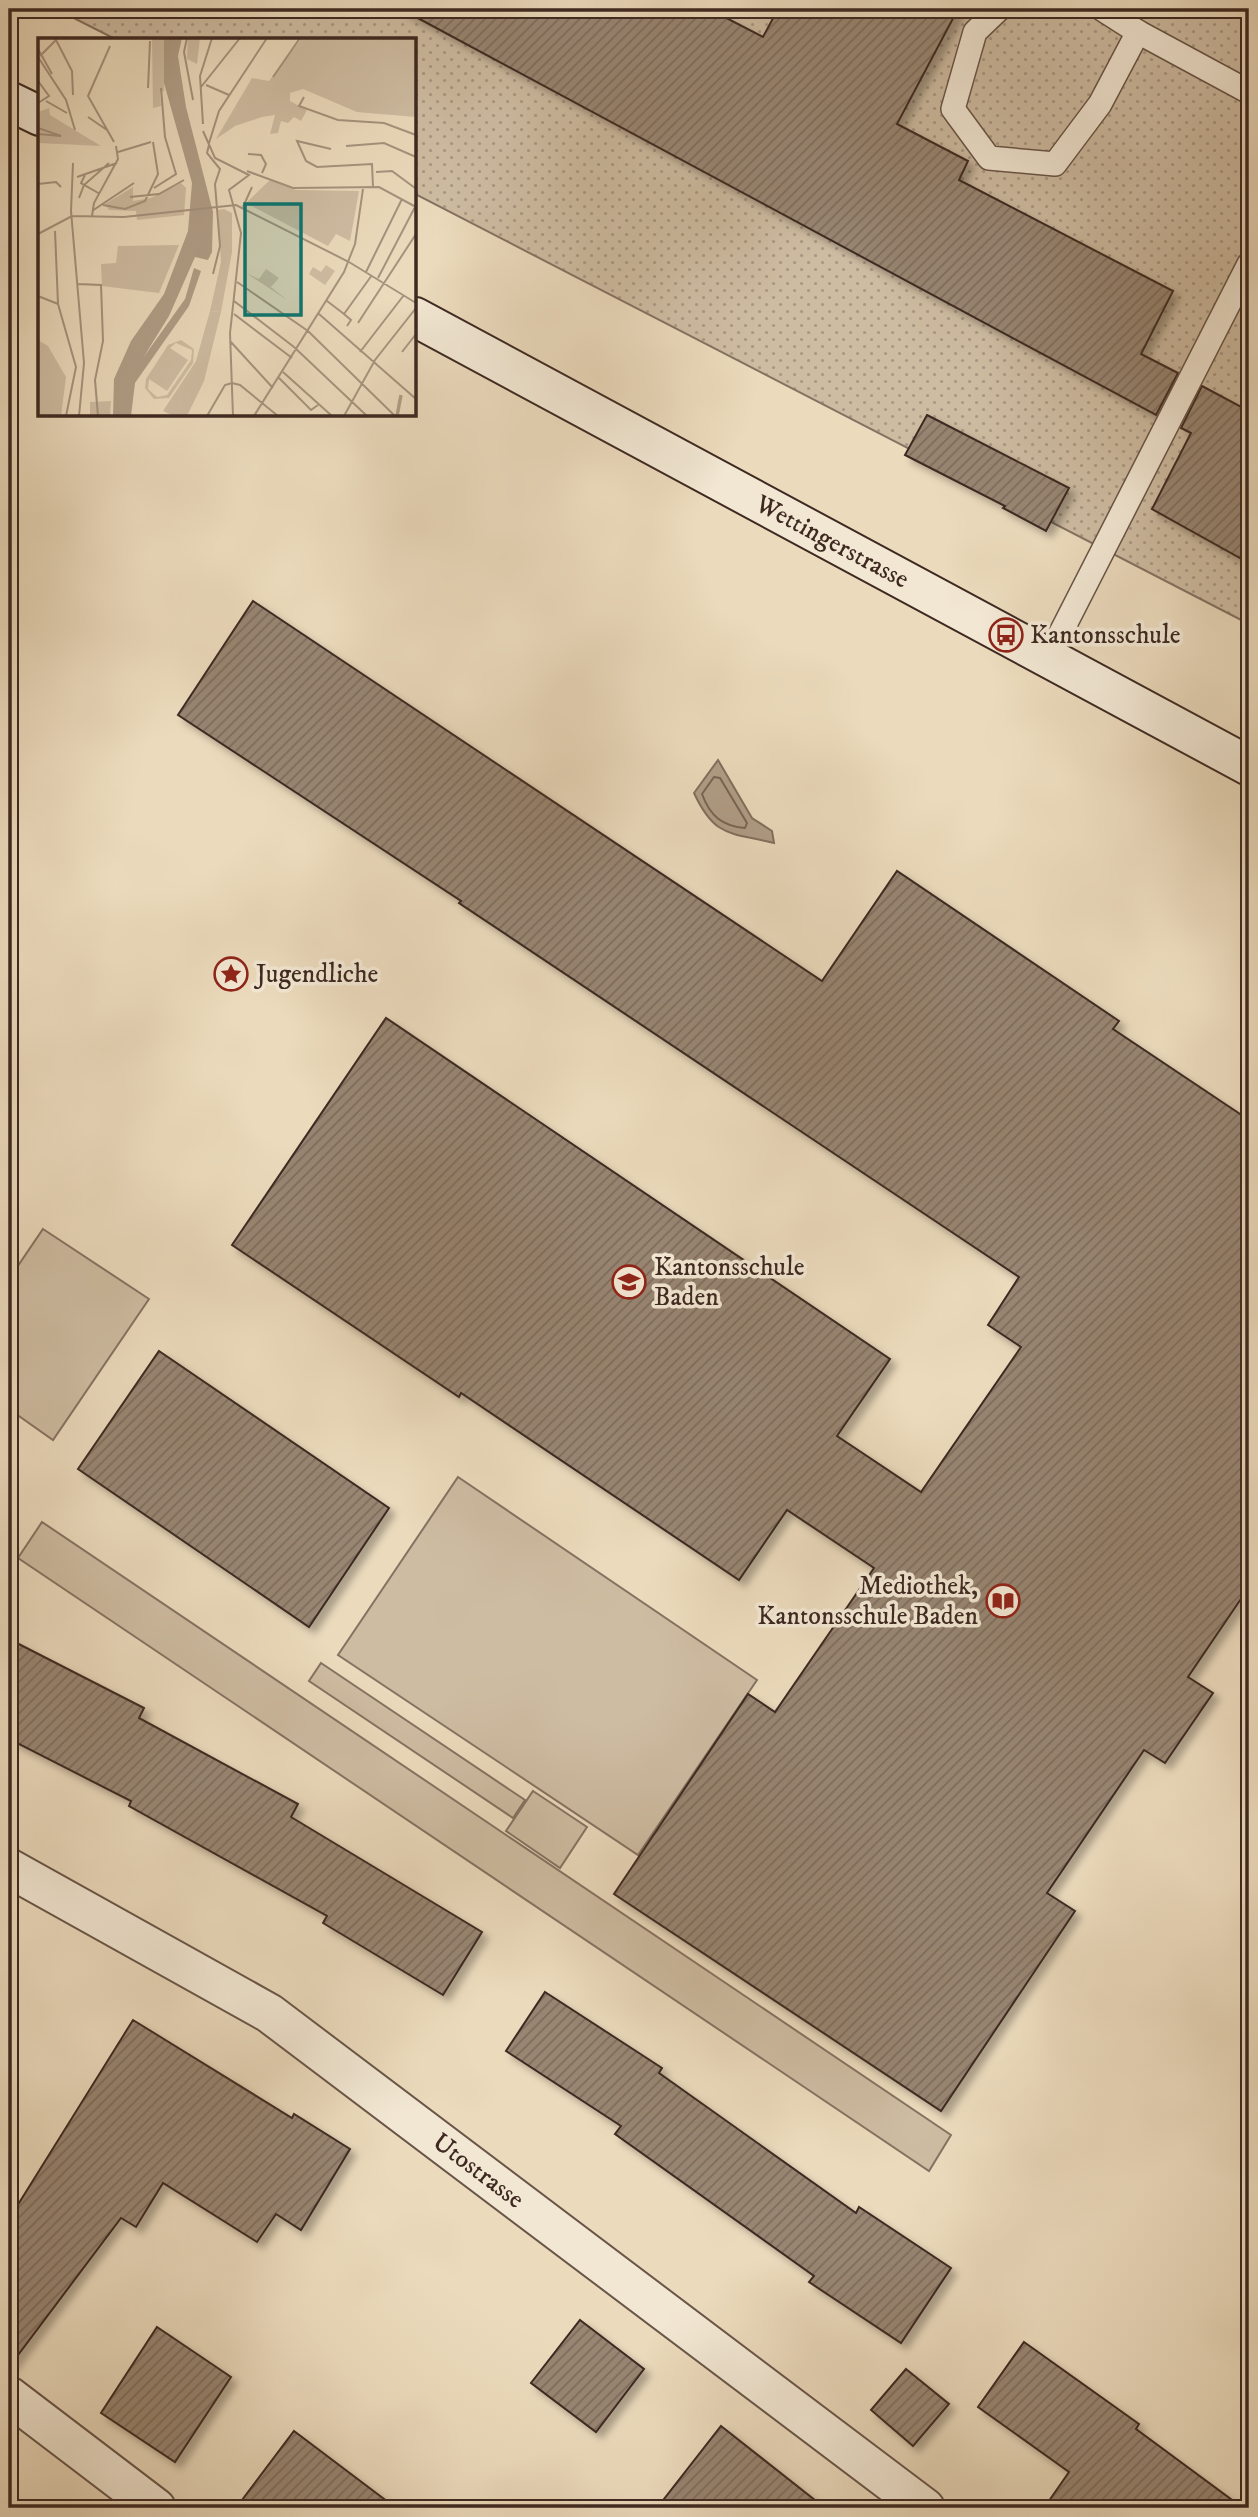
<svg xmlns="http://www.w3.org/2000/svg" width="1258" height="2517" viewBox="0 0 1258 2517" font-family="'IM FELL DW Pica',serif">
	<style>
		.grass { fill: url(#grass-dots); stroke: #867262; stroke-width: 2 }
		.pitch { fill: #cebca2; stroke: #867262; stroke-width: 2 }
		.water { fill: #b09e87; stroke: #826f5e; stroke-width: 2 }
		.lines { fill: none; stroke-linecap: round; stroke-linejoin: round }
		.shore { stroke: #776454; stroke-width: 2 }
		.building { fill: url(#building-hatch); stroke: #3e2921; stroke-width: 2; filter: url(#shadow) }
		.service-casing { stroke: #695548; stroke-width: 26 }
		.minor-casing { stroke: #695548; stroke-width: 42 }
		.secondary-casing { stroke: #3e2921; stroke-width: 42 }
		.service { stroke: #f2e7d3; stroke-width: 23 }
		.minor { stroke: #f2e7d3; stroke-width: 38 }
		.secondary { stroke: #f2e7d3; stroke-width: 38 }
		.labels { text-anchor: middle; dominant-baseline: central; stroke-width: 7; stroke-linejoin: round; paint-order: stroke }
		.street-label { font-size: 26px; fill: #3e2921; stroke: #f2e7d3 }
		.poi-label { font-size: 26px; fill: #3e2921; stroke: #f2e7d3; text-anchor: start }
		.inset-river { fill: none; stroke: #b09e87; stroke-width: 3.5 }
		.inset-road { fill: none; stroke: #a6937e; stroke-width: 2 }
		.view { fill: #0f766e; fill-opacity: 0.15; stroke: #0f766e; stroke-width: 3.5 }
		.inset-edge { fill: none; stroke: #3e2921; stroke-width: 3.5 }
	</style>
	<defs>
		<pattern id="grass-dots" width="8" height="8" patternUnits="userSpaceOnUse" patternTransform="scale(1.75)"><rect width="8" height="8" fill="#cebca2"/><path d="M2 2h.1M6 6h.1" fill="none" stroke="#a99984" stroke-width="1.8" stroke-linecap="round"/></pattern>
		<pattern id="building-hatch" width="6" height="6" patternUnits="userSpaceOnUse" patternTransform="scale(1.75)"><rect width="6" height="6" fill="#988572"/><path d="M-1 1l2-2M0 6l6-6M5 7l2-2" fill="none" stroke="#7d6d5d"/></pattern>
		<filter id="shadow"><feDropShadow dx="6" dy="6" stdDeviation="3.5" flood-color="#0004"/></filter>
	</defs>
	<rect width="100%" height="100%" fill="#ebdabc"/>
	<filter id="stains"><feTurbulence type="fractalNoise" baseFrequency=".00286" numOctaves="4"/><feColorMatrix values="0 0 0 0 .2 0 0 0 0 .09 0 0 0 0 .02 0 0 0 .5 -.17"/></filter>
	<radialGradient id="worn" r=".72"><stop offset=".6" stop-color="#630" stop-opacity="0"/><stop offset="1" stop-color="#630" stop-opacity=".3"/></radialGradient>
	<path class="grass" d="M56 9H1249V624L415 194V40H117Z"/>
	<g class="pitch">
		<path d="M43 1229 149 1299 53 1440 9 1409V1279Z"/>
		<path d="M458 1477 757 1680 638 1855 338 1655Z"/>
		<path d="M42 1522 951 2135 929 2171 18 1558Z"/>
		<path d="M321 1663 525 1800 513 1818 309 1681Z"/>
		<path d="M533 1791 587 1827 560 1868 506 1831Z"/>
	</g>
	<path class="water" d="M718 760 752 818 772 831 774 843C730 832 715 838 694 793Z"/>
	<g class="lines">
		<path class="shore" d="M714 777 720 778 747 823 745 828C722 826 710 816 702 794Z"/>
	</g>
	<g class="building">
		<path d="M401 9H709L763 37 778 9H958L897 124 968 161 959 180 1173 291 1141 354 1178 373 1156 415Z"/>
		<path d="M1202 386 1249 411V563L1152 509 1191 433 1181 428Z"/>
		<path d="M927 415 1069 488 1046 531 1003 508 1005 506 905 455Z"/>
		<path d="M253 601 822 981 897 871 1119 1021 1113 1029 1249 1120V1587L1188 1677 1213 1693 1165 1763 1144 1750 1047 1893 1075 1911 941 2111 614 1894 748 1694 775 1712 874 1568 787 1510 739 1580 461 1393 459 1397 232 1245 386 1018 890 1359 837 1436 921 1492 1021 1347 988 1325 1019 1277 459 903 461 901 178 715Z"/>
		<path d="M159 1351 389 1508 309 1627 78 1469Z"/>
		<path d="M9 1639 144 1708 139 1718 298 1804 291 1817 482 1932 443 1995 323 1923 327 1916 129 1806 131 1801 9 1739Z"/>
		<path d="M545 1992 662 2068 659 2073 856 2213 859 2207 951 2268 901 2343 809 2282 814 2276 615 2134 621 2126 506 2051Z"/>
		<path d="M133 2020 292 2118 294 2114 350 2149 301 2230 276 2214 257 2242 163 2183 136 2227 121 2218 9 2367V2219Z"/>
		<path d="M580 2320 644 2369 596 2432 531 2383Z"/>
		<path d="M157 2327 231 2377 175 2462 101 2413Z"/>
		<path d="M1024 2342 1139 2424 1136 2429 1243 2508H1044L1069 2472 978 2407Z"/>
		<path d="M906 2369 949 2404 913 2446 871 2410Z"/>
		<path d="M721 2426 825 2508H657Z"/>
		<path d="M294 2431 396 2508H236Z"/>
	</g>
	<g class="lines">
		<defs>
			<g id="service">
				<path d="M999 9 975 32 953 109 989 158 1055 164 1100 104 1138 32"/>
				<path d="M1102 9 1138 32 1249 92"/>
				<path d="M1048 658 1249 264"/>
			</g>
			<g id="minor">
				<path d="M9 1868 269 2013 925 2508"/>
				<path d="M9 2396 156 2508"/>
			</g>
			<g id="secondary">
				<path d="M9 101 40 116"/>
				<path d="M415 317 1249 766"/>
			</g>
		</defs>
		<use href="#service" class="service-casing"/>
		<use href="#minor" class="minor-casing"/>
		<use href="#secondary" class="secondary-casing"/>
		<use href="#service" class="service"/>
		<use href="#minor" class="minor"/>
		<use href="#secondary" class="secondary"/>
	</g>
	<defs>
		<symbol id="bus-ring" viewBox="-11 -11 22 22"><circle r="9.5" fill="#f2e7d3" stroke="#8f2418" stroke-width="1.5"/><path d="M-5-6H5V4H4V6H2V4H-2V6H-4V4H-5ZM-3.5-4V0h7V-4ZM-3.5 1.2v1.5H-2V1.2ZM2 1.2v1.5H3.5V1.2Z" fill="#8f2418"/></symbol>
		<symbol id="sight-ring" viewBox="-11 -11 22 22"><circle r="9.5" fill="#f2e7d3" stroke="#8f2418" stroke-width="1.5"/><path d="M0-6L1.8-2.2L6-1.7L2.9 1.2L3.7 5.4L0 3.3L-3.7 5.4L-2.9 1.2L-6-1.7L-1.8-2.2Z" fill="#8f2418"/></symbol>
		<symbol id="school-ring" viewBox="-11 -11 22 22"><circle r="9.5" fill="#f2e7d3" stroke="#8f2418" stroke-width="1.5"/><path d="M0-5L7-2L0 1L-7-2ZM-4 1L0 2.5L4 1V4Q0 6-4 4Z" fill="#8f2418"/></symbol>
		<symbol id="library-ring" viewBox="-11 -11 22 22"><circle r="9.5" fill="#f2e7d3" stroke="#8f2418" stroke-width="1.5"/><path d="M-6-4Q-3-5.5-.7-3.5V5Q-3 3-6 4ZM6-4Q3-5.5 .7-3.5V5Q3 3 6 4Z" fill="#8f2418"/></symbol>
	</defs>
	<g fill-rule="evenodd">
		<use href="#bus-ring" x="987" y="616" width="38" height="38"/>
		<use href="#sight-ring" x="212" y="955" width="38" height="38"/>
		<use href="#school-ring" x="610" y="1263" width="38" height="38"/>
		<use href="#library-ring" x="984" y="1582" width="38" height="38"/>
	</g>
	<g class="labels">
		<g class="street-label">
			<text transform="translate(832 542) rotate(28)">Wettingerstrasse</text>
			<text transform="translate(478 2171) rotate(37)">Utostrasse</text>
		</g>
		<g class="poi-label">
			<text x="1030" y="635">Kantonsschule</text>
			<text x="256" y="974">Jugendliche</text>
			<text x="654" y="1267">Kantonsschule<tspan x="654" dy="30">Baden</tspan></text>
			<text x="978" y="1586" text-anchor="end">Mediothek,<tspan x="978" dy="30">Kantonsschule Baden</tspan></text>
		</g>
	</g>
	<g transform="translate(38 38)">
		<rect width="378" height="378" fill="#ebdabc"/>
		<path d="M150 0H162L159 26 149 21ZM232 142 258 152 321 153 312 203 298 196 290 208 208 165ZM143 145 148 150 146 177 99 182 98 173 71 172 67 166 95 149V163L113 160ZM186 171 194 175V214L183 274 172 273 183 224 180 172ZM141 207 121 255 64 248 63 226 78 225 80 208Z" fill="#cebca2"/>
		<path d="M114 0H126V53L122 54 123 68 115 70ZM264 0H378V79L319 74 265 51 252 55V63L269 72 263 83 256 79 250 85 243 83 240 95 232 96 237 77 224 79 197 88 178 101 214 40 231 43ZM11 70 12 77 63 108 0 105V74ZM172 273 183 274 166 343 149 378H136L125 373 158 323ZM0 302 10 308 28 339 23 378H0ZM73 363 72 378H52V364Z" fill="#cebca2"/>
		<path d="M288 227 297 233 287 247 271 236 275 229 283 234ZM228 231 241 240 233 249 249 262 208 235 221 241ZM143 302 156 311 155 325 131 360 116 361 107 350 108 341 130 307ZM138 305 154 312 153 322 129 357 119 359 110 351 111 341 129 353 150 322 132 310Z" fill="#cebca2" fill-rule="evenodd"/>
		<path d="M126 0H144L140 18 148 69 175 174 174 214 170 222 157 219 131 278 105 320 147 261 156 230 163 233 151 268 97 345 93 378H75L76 341 93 303 126 256 150 193 154 145 126 45Z" fill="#b09e87"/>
		<path class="inset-river" d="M359 378 363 357"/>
		<path class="inset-road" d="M17 0 34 33 35 57M149 0 146 14 155 62M72 8 50 58 76 104M0 11 14 36M2 18 18 2M0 19 28 62 37 92M235 39 262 0M0 43 11 58 0 65M168 47 191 57M163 49 202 0M110 50 112 3M266 59 261 68 300 82 346 85 378 97M8 63 29 75M50 79 69 92M165 86 162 38 174 0M0 90 23 98 0 96M165 93 177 120 211 137 191 152 203 195 192 295 195 378M171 105 181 73 229 0M171 107 169 115 182 131 177 146 182 208 175 236M308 108 346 105 378 119M293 111 259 103 268 123 279 129 334 126 335 149M80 114 113 104M210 116 223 117 228 126 224 135M35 125 33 173 46 325 41 378M209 133 255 150 341 149 378 169M338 134 354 133 377 150M47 137 43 145 62 156M39 139 79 125M0 146 18 144 23 149M116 150 138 136 127 99 123 50M92 159 121 156 146 142M41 160 46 147 71 125M65 167 87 171 107 163 120 136 115 104M205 169 214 149M54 173 96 145M54 178 56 165 80 121 78 108M17 193 20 266 38 329 28 378M0 196 34 178 86 179 198 167 311 224 378 265M328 234 364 161M340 240 377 169M199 244 270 293 357 378M39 246 63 247 65 303 57 342 60 378M0 258 20 266M196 263 256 309 329 378M289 263 306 276M196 276 254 320M281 276 378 361M320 285 378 196M309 288 313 282 306 276 334 237M192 303 235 350M322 314 366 257M364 314 378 296M245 334 294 378M241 340 273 372 280 367M169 378 187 347 194 345 202 347 240 378M216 378 306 234 317 206 325 151M306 378 337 322 378 270"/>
		<path class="view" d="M207 166H263V277H207Z"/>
		<rect width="378" height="378" class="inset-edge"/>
	</g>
	<rect width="1258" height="2517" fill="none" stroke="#ebdabc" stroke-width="35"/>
	<rect x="10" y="10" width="1237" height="2496" fill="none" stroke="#3e2921" stroke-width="3.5"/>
	<rect x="18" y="18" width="1223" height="2482" fill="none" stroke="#3e2921" stroke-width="2"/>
	<rect width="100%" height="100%" filter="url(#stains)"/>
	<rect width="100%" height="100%" fill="url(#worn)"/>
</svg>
